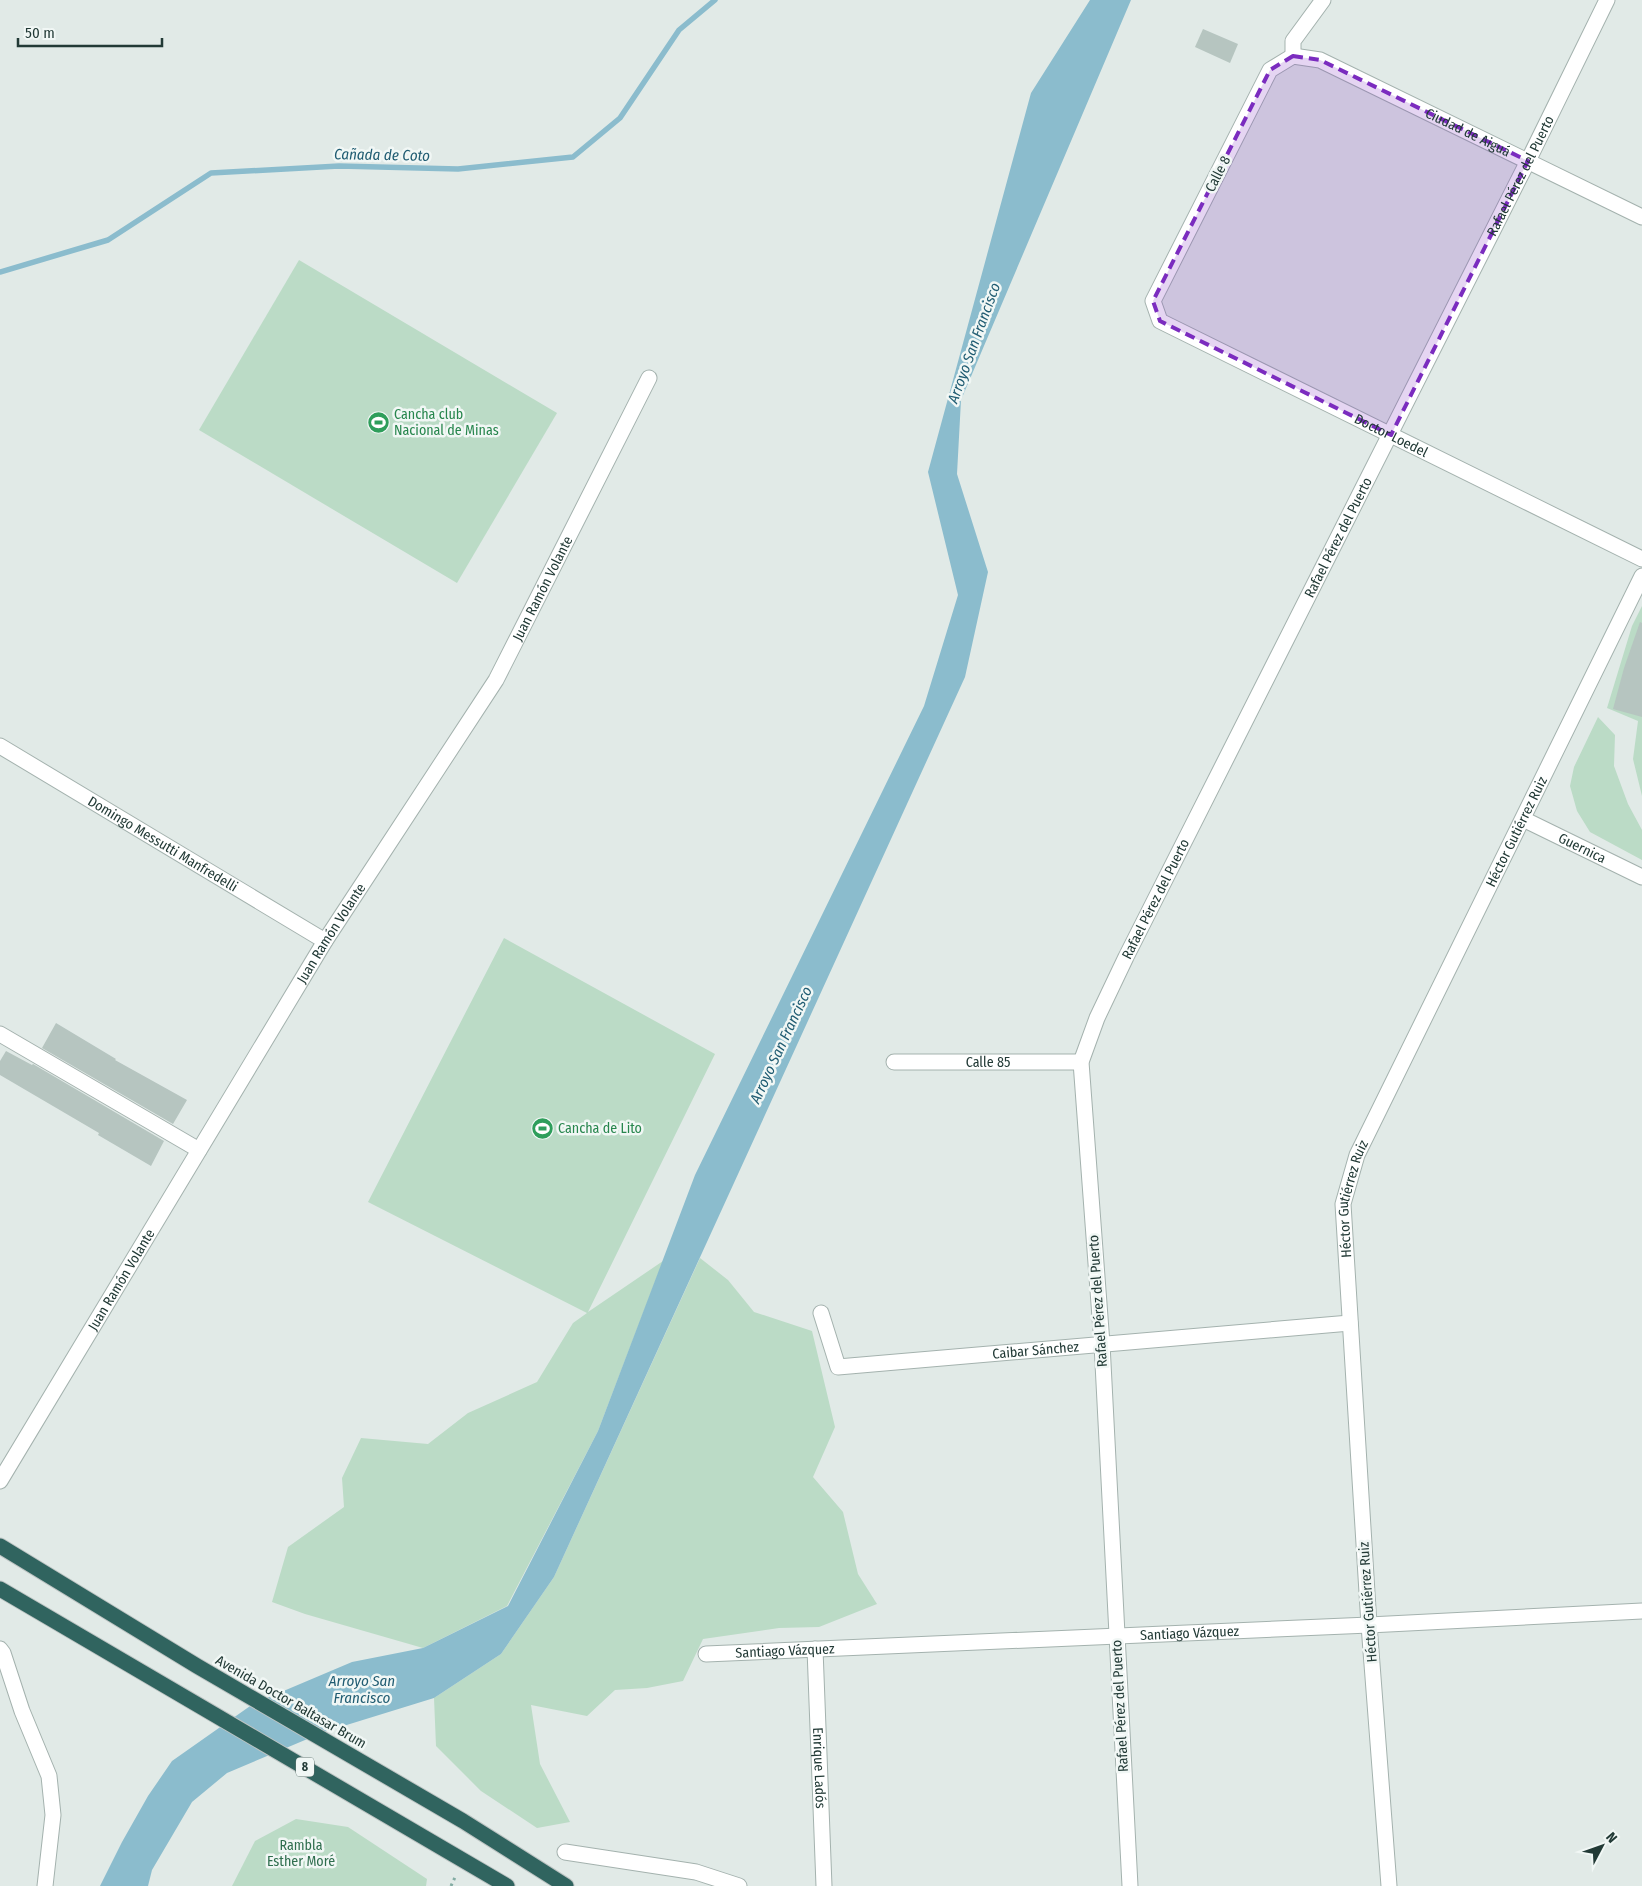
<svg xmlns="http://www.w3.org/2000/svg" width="1642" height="1886" viewBox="0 0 1642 1886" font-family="'Fira Sans Condensed',sans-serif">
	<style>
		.green { fill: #bbdbc6 }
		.water { fill: #8bbccd }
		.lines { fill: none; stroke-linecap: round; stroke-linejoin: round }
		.stream { stroke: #8bbccd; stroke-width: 5.5 }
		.building { fill: #b6c5c0 }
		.minor-casing { stroke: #a4b2ae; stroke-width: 17 }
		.highway-casing { stroke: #bdc4c3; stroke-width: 17 }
		.path { stroke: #83aca3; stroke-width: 3; stroke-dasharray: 2.5 4; stroke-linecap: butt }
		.minor { stroke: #fff; stroke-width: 15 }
		.highway { stroke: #30645f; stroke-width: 15 }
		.marked { fill: #7b2cbf; fill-opacity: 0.2; stroke: #7b2cbf; stroke-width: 4; stroke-dasharray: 10 6; stroke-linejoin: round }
		.labels { text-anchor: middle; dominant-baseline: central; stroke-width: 5; stroke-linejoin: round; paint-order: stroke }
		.shield { fill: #f1f7f5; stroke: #60736f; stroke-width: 1 }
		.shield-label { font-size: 12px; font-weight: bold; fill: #223a36 }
		.street-label { font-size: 14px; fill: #223a36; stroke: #f1f7f5 }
		.leisure-label { font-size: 14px; fill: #27864d; stroke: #f1f7f5; text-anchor: start }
		.park-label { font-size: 14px; fill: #2f6e4e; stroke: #f1f7f5 }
		.water-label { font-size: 15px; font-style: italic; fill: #205c72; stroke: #f1f7f5 }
	</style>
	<rect width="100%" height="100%" fill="#e1eae7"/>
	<g class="green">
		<path d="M299 260 557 413 457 583 199 430Z"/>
		<path d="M1642 606V796L1633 759 1638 721 1607 708 1632 626Z"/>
		<path d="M1598 717 1615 735 1614 766 1628 804 1642 830V860L1590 832 1577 811 1570 786 1574 767Z"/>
		<path d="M504 938 715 1054 588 1312 663 1261 598 1431 507 1606 423 1648 305 1614 272 1602 288 1547 344 1507 342 1478 361 1438 428 1444 468 1413 537 1382 573 1323 587 1313 368 1202Z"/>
		<path d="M700 1258 728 1280 754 1312 812 1331 835 1427 813 1477 843 1512 858 1574 877 1604 819 1627 779 1628 703 1639 683 1681 647 1688 615 1690 587 1716 531 1705 540 1764 570 1822 537 1828 481 1791 436 1746 434 1698 501 1654 554 1577Z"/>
		<path d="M296 1819 348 1827 427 1879 426 1886H232L255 1841Z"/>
	</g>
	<path class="water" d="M1090 0H1131L961 400 957 474 988 572 965 677 554 1577 501 1654 434 1698 324 1732 227 1773 192 1802 152 1870 148 1886H100L122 1842 148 1796 172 1761 253 1704 352 1662 423 1648 508 1606 598 1431 695 1175 924 706 958 595 928 472 1031 93Z"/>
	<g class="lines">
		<path class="stream" d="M0 272 108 240 211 173 339 166 458 169 573 157 620 118 679 30 715 0"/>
	</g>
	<g class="building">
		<path d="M1203 29 1238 44 1230 63 1195 47Z"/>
		<path d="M1640 622 1642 623V717L1613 709 1624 668Z"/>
		<path d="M56 1023 116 1059 115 1060 187 1100 173 1124 42 1048Z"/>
		<path d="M6 1051 32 1065 33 1064 164 1141 151 1166 98 1135 99 1133 0 1075V1061Z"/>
	</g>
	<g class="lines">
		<defs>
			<g id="minor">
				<path id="s1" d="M1293 56 1270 70 1153 301 1160 321 1642 559"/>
				<path id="s2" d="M1293 56 1320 60 1642 217"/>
				<path d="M1293 56V41L1323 0"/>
				<path id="s3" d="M0 746 325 941"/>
				<path id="s4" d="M1523 819 1642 877"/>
				<path d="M0 1034 199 1150"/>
				<path id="s5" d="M894 1062H1081"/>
				<path id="s6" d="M821 1313 838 1367 1350 1323"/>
				<path id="s7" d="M0 1481 325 941 496 680 649 378"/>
				<path d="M0 1649 3 1653 22 1711 49 1776 53 1815 45 1886"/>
				<path id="s8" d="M815 1649 824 1886"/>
				<path id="s9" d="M706 1654 1369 1625 1642 1611"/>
				<path d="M565 1852 696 1872 739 1886"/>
				<path id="s10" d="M1130 1886 1102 1344 1081 1062 1097 1018 1126 957 1528 161 1607 0"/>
				<path id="s11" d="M1389 1886 1369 1625 1343 1204 1357 1155 1642 576"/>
			</g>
			<g id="highway">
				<path d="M0 1546 197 1666 463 1821 566 1886"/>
				<path d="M0 1589 507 1886"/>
			</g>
		</defs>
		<use href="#minor" class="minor-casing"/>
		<use href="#highway" class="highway-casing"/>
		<path class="path" d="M451 1886 456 1875"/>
		<use href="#minor" class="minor"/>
		<use href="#highway" class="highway"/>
	</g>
	<path class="marked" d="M1293 56 1320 60 1528 161 1391 435 1160 321 1153 301 1270 70Z"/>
	<defs>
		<symbol id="stadium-disc" viewBox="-11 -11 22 22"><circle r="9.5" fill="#2e9e5b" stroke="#f1f7f5"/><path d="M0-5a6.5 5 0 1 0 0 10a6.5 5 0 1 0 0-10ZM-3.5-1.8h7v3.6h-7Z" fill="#fff"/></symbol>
	</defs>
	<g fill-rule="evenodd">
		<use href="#stadium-disc" x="366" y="410" width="25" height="25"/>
		<use href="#stadium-disc" x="530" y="1116" width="25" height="25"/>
	</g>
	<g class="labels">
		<rect class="shield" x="296" y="1757.5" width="18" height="19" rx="4"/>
		<g class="shield-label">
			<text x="305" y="1767">8</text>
		</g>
		<g class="street-label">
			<text stroke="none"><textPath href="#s2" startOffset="192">Ciudad de Aiguá</textPath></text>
			<text transform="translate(1218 174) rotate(-63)">Calle 8</text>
			<text stroke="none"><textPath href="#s10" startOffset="1815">Rafael Pérez del Puerto</textPath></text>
			<text stroke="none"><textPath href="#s1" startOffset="565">Doctor Loedel</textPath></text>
			<text stroke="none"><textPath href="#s10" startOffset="1410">Rafael Pérez del Puerto</textPath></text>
			<text stroke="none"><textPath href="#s7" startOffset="1045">Juan Ramón Volante</textPath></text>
			<text stroke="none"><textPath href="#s11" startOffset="1095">Héctor Gutiérrez Ruiz</textPath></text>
			<text stroke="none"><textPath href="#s3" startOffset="190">Domingo Messutti Manfredelli</textPath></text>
			<text stroke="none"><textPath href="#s4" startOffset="66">Guernica</textPath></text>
			<text stroke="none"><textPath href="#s10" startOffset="1005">Rafael Pérez del Puerto</textPath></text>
			<text stroke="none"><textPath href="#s7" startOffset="640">Juan Ramón Volante</textPath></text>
			<text stroke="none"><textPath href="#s5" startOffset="94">Calle 85</textPath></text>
			<text stroke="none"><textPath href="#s11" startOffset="690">Héctor Gutiérrez Ruiz</textPath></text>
			<text stroke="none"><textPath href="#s7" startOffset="235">Juan Ramón Volante</textPath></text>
			<text transform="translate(1098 1301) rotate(-94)">Rafael Pérez del Puerto</text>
			<text stroke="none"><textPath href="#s6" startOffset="255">Caibar Sánchez</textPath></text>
			<text transform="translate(1368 1602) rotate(-94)">Héctor Gutiérrez Ruiz</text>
			<text stroke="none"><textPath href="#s9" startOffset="484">Santiago Vázquez</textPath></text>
			<text stroke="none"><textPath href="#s9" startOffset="79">Santiago Vázquez</textPath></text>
			<text transform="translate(291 1702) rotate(30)">Avenida Doctor Baltasar Brum</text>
			<text transform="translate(1120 1706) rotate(-93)">Rafael Pérez del Puerto</text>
			<text stroke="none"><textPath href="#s8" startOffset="119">Enrique Ladós</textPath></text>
		</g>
		<g class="leisure-label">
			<text x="394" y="414">Cancha club<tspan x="394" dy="16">Nacional de Minas</tspan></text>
			<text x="558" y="1128">Cancha de Lito</text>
		</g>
		<g class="park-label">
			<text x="301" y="1845">Rambla<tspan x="301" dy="16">Esther Moré</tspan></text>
		</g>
		<g class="water-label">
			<text transform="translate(382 155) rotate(1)">Cañada de Coto</text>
			<text transform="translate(974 343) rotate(-70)">Arroyo San Francisco</text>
			<text transform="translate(781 1045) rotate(-65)">Arroyo San Francisco</text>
			<text x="362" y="1681">Arroyo San<tspan x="362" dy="17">Francisco</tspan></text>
		</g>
	</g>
	<g transform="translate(1602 1846) rotate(49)" stroke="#f1f7f5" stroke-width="4" paint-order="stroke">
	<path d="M0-4L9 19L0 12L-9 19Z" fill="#223a36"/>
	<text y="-8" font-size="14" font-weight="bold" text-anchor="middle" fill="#223a36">N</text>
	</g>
	<path d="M18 38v8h144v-8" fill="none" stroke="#223a36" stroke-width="2.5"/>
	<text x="25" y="38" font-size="15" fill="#223a36" stroke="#f1f7f5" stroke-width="4" paint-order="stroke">50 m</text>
</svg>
